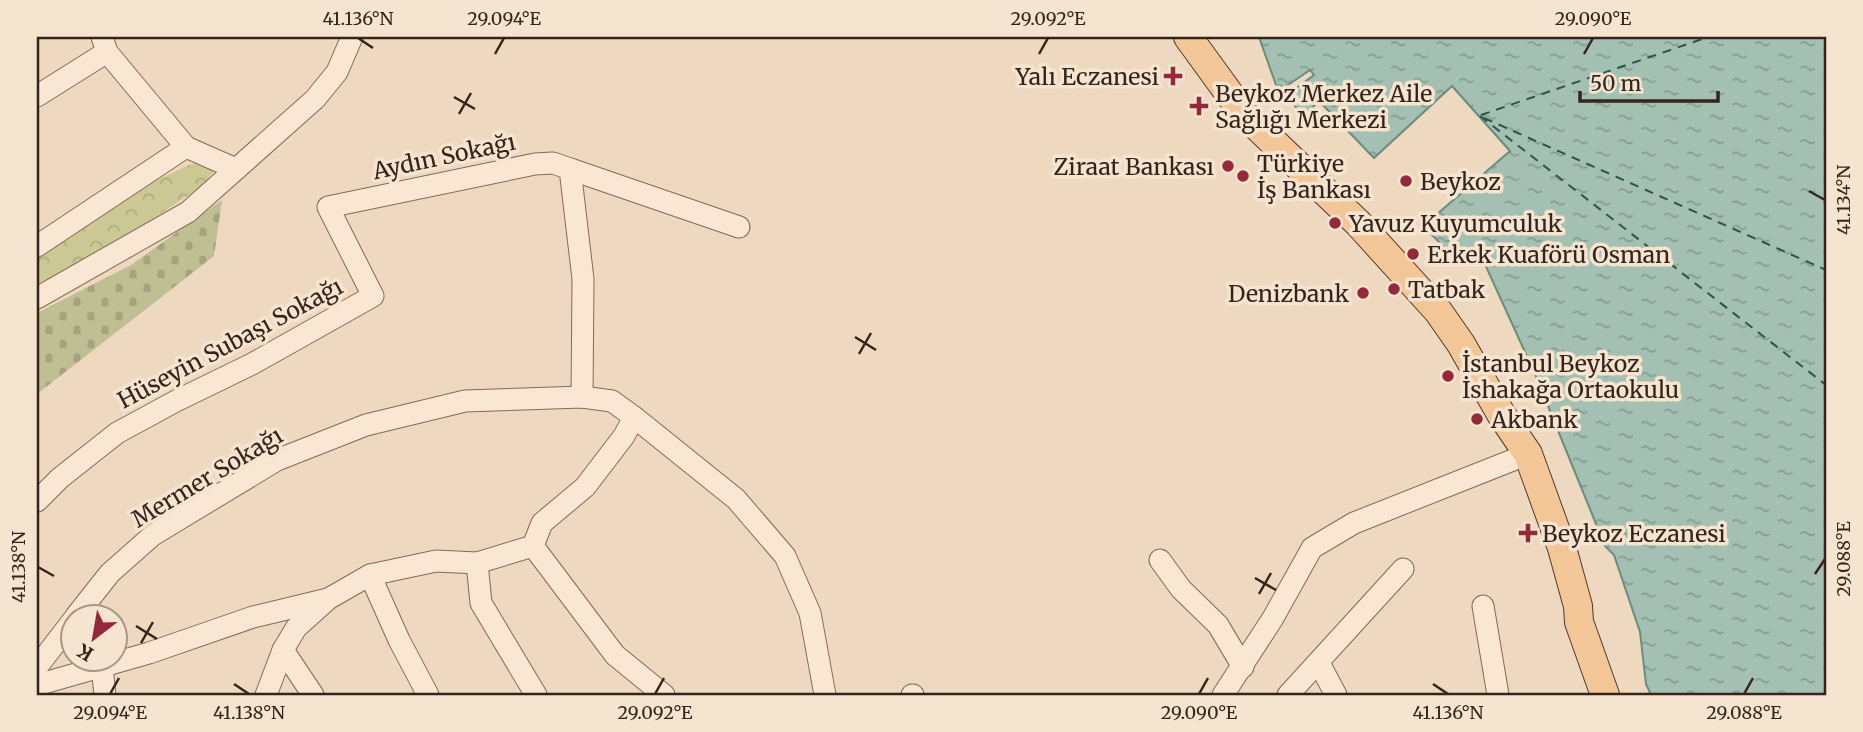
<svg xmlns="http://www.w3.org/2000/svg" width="1863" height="732" viewBox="0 0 1863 732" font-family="Merriweather,serif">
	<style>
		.forest { fill: url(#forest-crowns) }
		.cemetery { fill: url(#cemetery-stones) }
		.water { fill: url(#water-ripples); stroke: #6a8d7e; stroke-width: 2 }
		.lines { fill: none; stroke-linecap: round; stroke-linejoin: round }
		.ferry { stroke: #2b564c; stroke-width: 2; stroke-dasharray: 9 7; stroke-linecap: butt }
		.minor-casing { stroke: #866958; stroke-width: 23 }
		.major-casing { stroke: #54382c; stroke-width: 30 }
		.minor { stroke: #f9e7d3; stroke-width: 21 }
		.major { stroke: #f2c696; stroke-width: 28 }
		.ticks { fill: none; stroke: #36241c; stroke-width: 2.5 }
		.poi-dot { fill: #95283b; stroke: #f5e4cf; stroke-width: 2.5 }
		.labels { text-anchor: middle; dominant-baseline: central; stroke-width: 7; stroke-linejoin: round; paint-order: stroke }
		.poi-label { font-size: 23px; fill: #36241c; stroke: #f5e4cf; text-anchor: start }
		.street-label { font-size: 23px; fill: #36241c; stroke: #f5e4cf }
		.neatline { fill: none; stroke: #36241c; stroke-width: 2.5 }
		.ticks-label { font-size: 18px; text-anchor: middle; fill: #36241c }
	</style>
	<defs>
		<pattern id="forest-crowns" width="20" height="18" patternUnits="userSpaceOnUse" patternTransform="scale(1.75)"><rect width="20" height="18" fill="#cbc894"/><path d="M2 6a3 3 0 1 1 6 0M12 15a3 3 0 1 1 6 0" fill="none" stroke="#afac7f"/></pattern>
		<pattern id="cemetery-stones" width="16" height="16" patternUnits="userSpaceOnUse" patternTransform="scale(1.75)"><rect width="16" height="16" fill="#c0be93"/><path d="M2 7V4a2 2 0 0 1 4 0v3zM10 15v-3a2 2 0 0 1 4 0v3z" fill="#a6a37e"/></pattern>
		<pattern id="water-ripples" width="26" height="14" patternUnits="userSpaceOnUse" patternTransform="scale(1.75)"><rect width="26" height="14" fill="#a3c0b2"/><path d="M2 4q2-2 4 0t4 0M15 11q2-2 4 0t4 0" fill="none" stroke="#869c90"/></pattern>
	</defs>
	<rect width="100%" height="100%" fill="#eed8c0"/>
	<path class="forest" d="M191 164 218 166 201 187 101 253 37 284V254L114 200Z"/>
	<path class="cemetery" d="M222 200 214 256 37 394V313L131 265Z"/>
	<path class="water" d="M1259 37H1826V695H1651L1646 684 1640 632 1614 555 1605 546 1535 374 1478 249 1454 257 1429 232 1428 222 1510 151 1452 86 1374 158 1319 101 1303 117 1287 95 1314 75 1310 70 1285 87 1276 85Z"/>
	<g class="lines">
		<g class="ferry">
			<path d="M1481 115 1708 37"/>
			<path d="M1480 116 1826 385"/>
			<path d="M1484 118 1826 270"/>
		</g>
		<defs>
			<g id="minor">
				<path d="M102 37 107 52 186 147 236 169"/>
				<path d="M37 96 107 52"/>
				<path d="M570 169 739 227"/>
				<path d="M37 246 186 147"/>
				<path d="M37 298 188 212 315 99 337 72 352 37"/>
				<path d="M37 501 60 478 117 433 176 401 252 364 373 296 328 207 535 164 553 163 570 169 583 279 582 397"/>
				<path d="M533 546 542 523 585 487 624 436 634 417"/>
				<path d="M1160 560 1181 589 1218 625 1243 667"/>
				<path d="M477 563 481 603 536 695"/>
				<path d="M370 575 399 640 428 695"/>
				<path d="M1483 606 1498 695"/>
				<path d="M76 616 110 573 153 535 277 460 366 425 465 401 582 397 612 401 634 417 736 499 785 556 810 613 825 695"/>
				<path d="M283 650 313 695"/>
				<path d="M1319 663 1336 695"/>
				<path d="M37 667 74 619"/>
				<path d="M102 667 105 695"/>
				<path d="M37 685 149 653 253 617 328 599 370 575 436 561 477 563 533 546 615 655 664 695"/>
				<path d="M266 695 283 650 296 628 327 600"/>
				<path d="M912 695H913"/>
				<path d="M1223 695 1273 618 1312 548 1354 523 1528 454"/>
				<path d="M1288 695 1403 569"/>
			</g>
			<path id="major" d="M1188 37 1244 114 1359 224 1438 311 1461 344 1501 414 1528 454 1562 548 1578 606 1579 622 1605 695"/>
		</defs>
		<use href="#minor" class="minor-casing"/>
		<use href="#major" class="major-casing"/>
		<use href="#minor" class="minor"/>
		<use href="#major" class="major"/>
	</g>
	<path class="ticks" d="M358 38 373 48M495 54 504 38M1039 54 1048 38M1584 54 1593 38M454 97 475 109M459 114 471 93M1809 191 1825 200M855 337 876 350M859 354 871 333M38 567 54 576M1815 574 1825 559M1255 578 1276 590M1259 594 1271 573M136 626 157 639M141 643 153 622M234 684 249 694M1433 684 1448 694M110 694 119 678M655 694 664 678M1199 694 1208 678M1744 694 1753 678"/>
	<g class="poi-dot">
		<path d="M1169.5 65.5h7v7h7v7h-7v7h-7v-7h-7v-7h7z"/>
		<path d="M1195.5 95.5h7v7h7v7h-7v7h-7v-7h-7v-7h7z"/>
		<circle cx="1228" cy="166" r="7"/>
		<circle cx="1243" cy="176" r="7"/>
		<circle cx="1406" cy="181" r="7"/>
		<circle cx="1335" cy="223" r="7"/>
		<circle cx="1413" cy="254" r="7"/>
		<circle cx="1394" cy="289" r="7"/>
		<circle cx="1363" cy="293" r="7"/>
		<circle cx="1448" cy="376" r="7"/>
		<circle cx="1477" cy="419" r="7"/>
		<path d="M1524.5 522.5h7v7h7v7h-7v7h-7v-7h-7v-7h7z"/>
	</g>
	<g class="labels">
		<g class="poi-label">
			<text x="1159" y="76" text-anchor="end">Yalı Eczanesi</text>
			<text x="1215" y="93">Beykoz Merkez Aile<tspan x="1215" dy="26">Sağlığı Merkezi</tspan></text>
			<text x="1257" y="163">Türkiye<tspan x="1257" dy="26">İş Bankası</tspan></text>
			<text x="1214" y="166" text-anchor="end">Ziraat Bankası</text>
			<text x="1420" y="181">Beykoz</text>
			<text x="1349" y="223">Yavuz Kuyumculuk</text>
			<text x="1427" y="254">Erkek Kuaförü Osman</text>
			<text x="1408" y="289">Tatbak</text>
			<text x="1349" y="293" text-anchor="end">Denizbank</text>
			<text x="1462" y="363">İstanbul Beykoz<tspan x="1462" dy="26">İshakağa Ortaokulu</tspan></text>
			<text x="1491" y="419">Akbank</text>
			<text x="1542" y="533">Beykoz Eczanesi</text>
		</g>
		<g class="street-label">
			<text transform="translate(444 156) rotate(-12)">Aydın Sokağı</text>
			<text transform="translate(230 343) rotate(-28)">Hüseyin Subaşı Sokağı</text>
			<text transform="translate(207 477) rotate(-31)">Mermer Sokağı</text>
		</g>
	</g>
	<rect width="1863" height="732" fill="none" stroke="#f5e4cf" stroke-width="77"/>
	<g transform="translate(94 638) rotate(211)"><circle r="33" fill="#f5e4cf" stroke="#a99787" stroke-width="2"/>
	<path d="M0-5L12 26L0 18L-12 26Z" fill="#95283b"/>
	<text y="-10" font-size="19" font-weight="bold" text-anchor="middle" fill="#36241c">K</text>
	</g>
	<path d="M1580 91v10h138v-10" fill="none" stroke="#36241c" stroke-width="3.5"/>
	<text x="1590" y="91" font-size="21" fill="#36241c" stroke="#f5e4cf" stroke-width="5" paint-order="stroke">50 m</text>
	<rect x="38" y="38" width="1787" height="656" class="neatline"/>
	<g class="ticks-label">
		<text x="358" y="25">41.136°N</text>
		<text x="504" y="25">29.094°E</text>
		<text x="1048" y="25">29.092°E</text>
		<text x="1593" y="25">29.090°E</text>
		<text transform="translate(1844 200) rotate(-90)" y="6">41.134°N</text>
		<text transform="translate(1844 559) rotate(-90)" y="6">29.088°E</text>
		<text transform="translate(19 567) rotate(-90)" y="6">41.138°N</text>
		<text x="110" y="719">29.094°E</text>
		<text x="249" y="719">41.138°N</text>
		<text x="655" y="719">29.092°E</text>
		<text x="1199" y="719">29.090°E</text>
		<text x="1448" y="719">41.136°N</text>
		<text x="1744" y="719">29.088°E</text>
	</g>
</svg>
